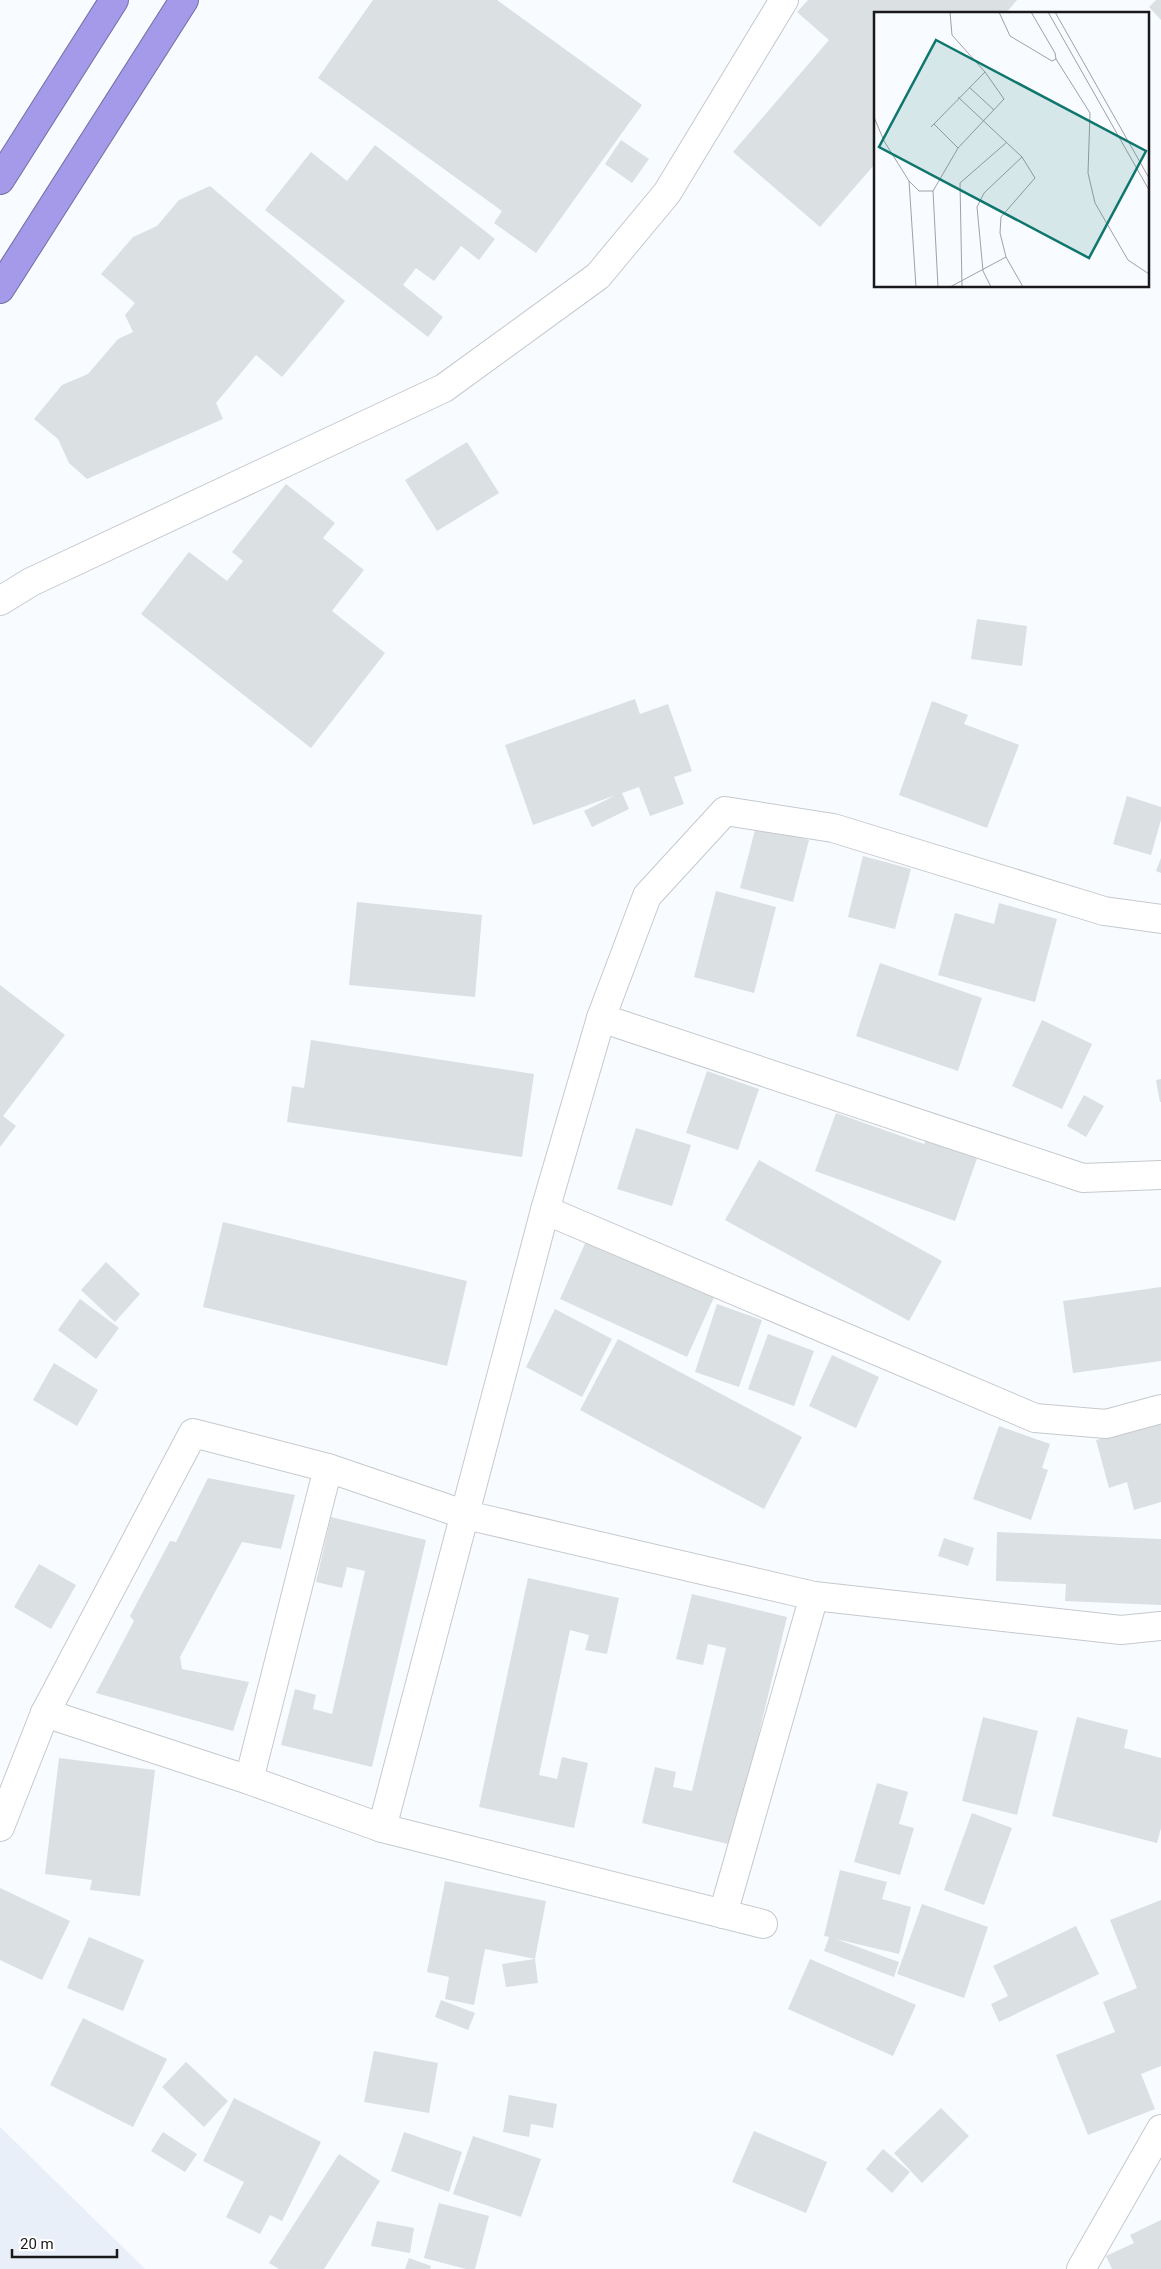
<svg xmlns="http://www.w3.org/2000/svg" width="1161" height="2269" viewBox="0 0 1161 2269" font-family="Roboto,sans-serif">
	<style>
		.built { fill: #e8eff9 }
		.building { fill: #dbe0e3 }
		.lines { fill: none; stroke-linecap: round; stroke-linejoin: round }
		.street-casing { stroke: #c6c9cd; stroke-width: 30 }
		.highway-casing { stroke: #736da1; stroke-width: 30 }
		.street { stroke: #fff; stroke-width: 28 }
		.highway { stroke: #a49ae9; stroke-width: 28 }
		.inset-road { fill: none; stroke: #9fa1a4; stroke-width: 1 }
		.view { fill: #0f766e; fill-opacity: 0.15; stroke: #0f766e; stroke-width: 2.5 }
		.inset-edge { fill: none; stroke: #19191b; stroke-width: 2.5 }
	</style>
	<rect width="100%" height="100%" fill="#f8fbff"/>
	<path class="built" d="M0 2127 145 2269H0Z"/>
	<g class="building">
		<path d="M373 0H497L642 105 536 253 494 223 502 211 318 78Z"/>
		<path d="M808 0H1017L1005 14H875V164L820 227 733 152 829 40 797 12Z"/>
		<path d="M1156 0H1161V20L1149 7Z"/>
		<path d="M621 140 649 159 632 183 605 164Z"/>
		<path d="M375 145 495 239 479 260 461 246 434 281 416 268 403 285 443 317 428 337 265 210 311 152 347 181Z"/>
		<path d="M210 186 345 301 282 377 256 355 216 403 223 419 87 479 69 463 58 439 34 419 62 385 88 374 118 339 133 332 125 315 135 303 101 274 133 237 157 226 179 200Z"/>
		<path d="M467 442 499 493 437 531 405 480Z"/>
		<path d="M286 484 335 523 323 538 364 570 332 611 385 653 311 748 141 614 189 552 227 581 243 561 232 552Z"/>
		<path d="M977 619 1027 626 1022 666 971 659Z"/>
		<path d="M635 699 640 714 668 704 692 771 674 777 684 804 650 816 639 787 622 793 629 809 592 827 584 811 616 795 533 825 505 745Z"/>
		<path d="M932 701 968 715 964 724 1019 745 987 828 899 795Z"/>
		<path d="M1127 796 1161 807V820L1151 855 1113 844Z"/>
		<path d="M756 826 809 840 793 902 740 888Z"/>
		<path d="M863 856 911 869 895 929 848 917Z"/>
		<path d="M1161 858V873L1156 871Z"/>
		<path d="M716 891 776 907 754 993 694 977Z"/>
		<path d="M357 902 482 915 475 997 349 985Z"/>
		<path d="M999 903 1057 919 1035 1002 938 975 955 913 994 924Z"/>
		<path d="M880 963 982 998 958 1071 856 1036Z"/>
		<path d="M0 985 65 1035 3 1116 16 1126 0 1147Z"/>
		<path d="M1042 1020 1092 1044 1062 1109 1012 1086Z"/>
		<path d="M311 1040 534 1074 522 1157 287 1122 292 1086 304 1088Z"/>
		<path d="M707 1071 759 1089 738 1150 686 1133Z"/>
		<path d="M1161 1079V1102H1160L1156 1080Z"/>
		<path d="M1084 1095 1104 1106 1086 1137 1067 1126Z"/>
		<path d="M836 1113 924 1144 929 1131 980 1150 955 1221 815 1171Z"/>
		<path d="M636 1128 691 1145 672 1206 617 1189Z"/>
		<path d="M759 1160 942 1261 909 1321 725 1220Z"/>
		<path d="M223 1222 467 1281 447 1366 203 1307Z"/>
		<path d="M588 1237 715 1295 687 1357 560 1299Z"/>
		<path d="M106 1262 140 1294 115 1322 81 1290Z"/>
		<path d="M1161 1287V1361L1073 1373 1063 1301Z"/>
		<path d="M80 1299 119 1328 96 1359 58 1330Z"/>
		<path d="M717 1304 762 1320 739 1387 695 1372Z"/>
		<path d="M555 1309 612 1339 582 1397 526 1367Z"/>
		<path d="M768 1334 814 1351 794 1406 748 1389Z"/>
		<path d="M618 1339 802 1437 764 1509 580 1410Z"/>
		<path d="M832 1355 879 1377 856 1428 809 1406Z"/>
		<path d="M54 1363 98 1390 77 1426 33 1400Z"/>
		<path d="M1161 1422V1502L1134 1510 1127 1482 1109 1488 1096 1440Z"/>
		<path d="M999 1426 1050 1444 1042 1468 1048 1470 1031 1520 973 1499Z"/>
		<path d="M208 1478 295 1495 281 1549 242 1542 180 1657 182 1669 249 1682 233 1731 96 1693 134 1621 130 1616 170 1541 176 1542Z"/>
		<path d="M331 1517 426 1540 372 1767 281 1745 295 1689 316 1695 313 1709 332 1714 365 1571 347 1567 342 1588 316 1582Z"/>
		<path d="M997 1532 1161 1539V1605L1065 1601 1066 1584 996 1581Z"/>
		<path d="M944 1538 974 1548 968 1566 938 1556Z"/>
		<path d="M39 1564 76 1585 51 1629 14 1607Z"/>
		<path d="M528 1578 619 1598 607 1654 585 1650 589 1635 570 1630 539 1775 557 1779 562 1757 588 1763 574 1828 479 1807Z"/>
		<path d="M692 1594 787 1617 732 1845 642 1823 655 1767 676 1772 673 1787 692 1791 726 1648 708 1644 703 1665 676 1659Z"/>
		<path d="M983 1717 1038 1731 1017 1815 962 1801Z"/>
		<path d="M1077 1717 1128 1730 1124 1748 1161 1758V1828L1157 1843 1052 1816Z"/>
		<path d="M59 1758 155 1770 140 1896 90 1890 92 1880 45 1874Z"/>
		<path d="M877 1783 908 1792 899 1824 914 1828 900 1875 854 1862Z"/>
		<path d="M972 1813 1012 1828 984 1905 944 1890Z"/>
		<path d="M840 1870 887 1882 882 1899 911 1907 899 1954 836 1939 899 1962 894 1977 824 1951 829 1937 824 1936Z"/>
		<path d="M445 1881 546 1901 535 1959 485 1949 474 2005 445 1999 449 1977 427 1972Z"/>
		<path d="M0 1888 70 1921 42 1980 0 1960Z"/>
		<path d="M1161 1900V2066L1141 2074 1155 2109 1088 2135 1056 2055 1115 2032 1103 2002 1137 1988 1110 1920Z"/>
		<path d="M922 1904 988 1927 964 1998 897 1974Z"/>
		<path d="M1076 1926 1099 1974 999 2022 991 2004 1008 1996 993 1966Z"/>
		<path d="M89 1937 144 1960 123 2011 67 1988Z"/>
		<path d="M535 1959 538 1983 506 1987 502 1964Z"/>
		<path d="M810 1959 916 2005 893 2056 788 2009Z"/>
		<path d="M441 2000 475 2013 468 2030 435 2017Z"/>
		<path d="M83 2018 167 2059 133 2127 50 2085Z"/>
		<path d="M374 2051 438 2063 429 2113 364 2102Z"/>
		<path d="M186 2062 228 2101 204 2127 162 2087Z"/>
		<path d="M509 2095 557 2104 553 2128 531 2124 529 2137 503 2132Z"/>
		<path d="M234 2098 321 2142 282 2221 270 2215 260 2234 226 2217 244 2182 203 2161Z"/>
		<path d="M941 2108 969 2136 922 2183 894 2153Z"/>
		<path d="M754 2131 827 2162 806 2213 732 2182Z"/>
		<path d="M163 2132 197 2154 185 2172 151 2151Z"/>
		<path d="M404 2132 462 2152 449 2192 391 2171Z"/>
		<path d="M473 2136 541 2159 521 2217 453 2194Z"/>
		<path d="M883 2149 910 2172 892 2193 866 2169Z"/>
		<path d="M339 2154 380 2181 324 2269H279L269 2263Z"/>
		<path d="M439 2203 489 2216 475 2269H466L424 2258Z"/>
		<path d="M1161 2220V2269H1112L1106 2256 1134 2243 1130 2235Z"/>
		<path d="M377 2221 414 2228 410 2253 371 2246Z"/>
		<path d="M409 2258 431 2266 430 2269H405Z"/>
	</g>
	<g class="lines">
		<defs>
			<g id="street">
				<path d="M0 601 31 582 444 388 598 276 667 193 784 0"/>
				<path d="M601 1018 1083 1178 1161 1175"/>
				<path d="M545 1210 1035 1418 1106 1424 1161 1409"/>
				<path d="M45 1713 249 1780 382 1828 763 1924"/>
				<path d="M249 1780 328 1468"/>
				<path d="M0 1827 45 1713 193 1433 328 1468 466 1515 814 1596 1121 1630 1161 1626"/>
				<path d="M382 1828 545 1210 601 1018 647 896 725 811 833 828 1104 911 1161 919"/>
				<path d="M723 1914 814 1596"/>
				<path d="M1081 2269 1161 2129"/>
			</g>
			<g id="highway">
				<path d="M0 180 114 0"/>
				<path d="M0 289 184 0"/>
			</g>
		</defs>
		<use href="#street" class="street-casing"/>
		<use href="#highway" class="highway-casing"/>
		<use href="#street" class="street"/>
		<use href="#highway" class="highway"/>
	</g>
	<g transform="translate(874 12)">
		<rect width="275" height="275" fill="#f8fbff"/>
		<path class="inset-road" d="M125 0 136 24 178 49 182 47 181 41 157 0M174 0 275 178M181 0 275 166M182 47 216 101 214 161 221 191 254 248 275 262M95 75 120 98M84 85 148 145 161 166 127 205 126 221 132 245 149 275M0 105 10 129 35 169 45 179H59L84 136 130 87 111 60 78 23 76 0M60 112 84 136M57 115 111 60M35 169 42 275M59 179 64 275M76 275 132 245M88 275 86 171 133 130M117 275 109 259 103 195 110 181 148 145"/>
		<path class="view" d="M62 28 272 139 215 246 5 135Z"/>
		<rect width="275" height="275" class="inset-edge"/>
	</g>
	<path d="M12 2249v8h105v-8" fill="none" stroke="#19191b" stroke-width="2.5"/>
	<text x="20" y="2249" font-size="15" fill="#19191b" stroke="#ffffff" stroke-width="4" paint-order="stroke">20 m</text>
</svg>
